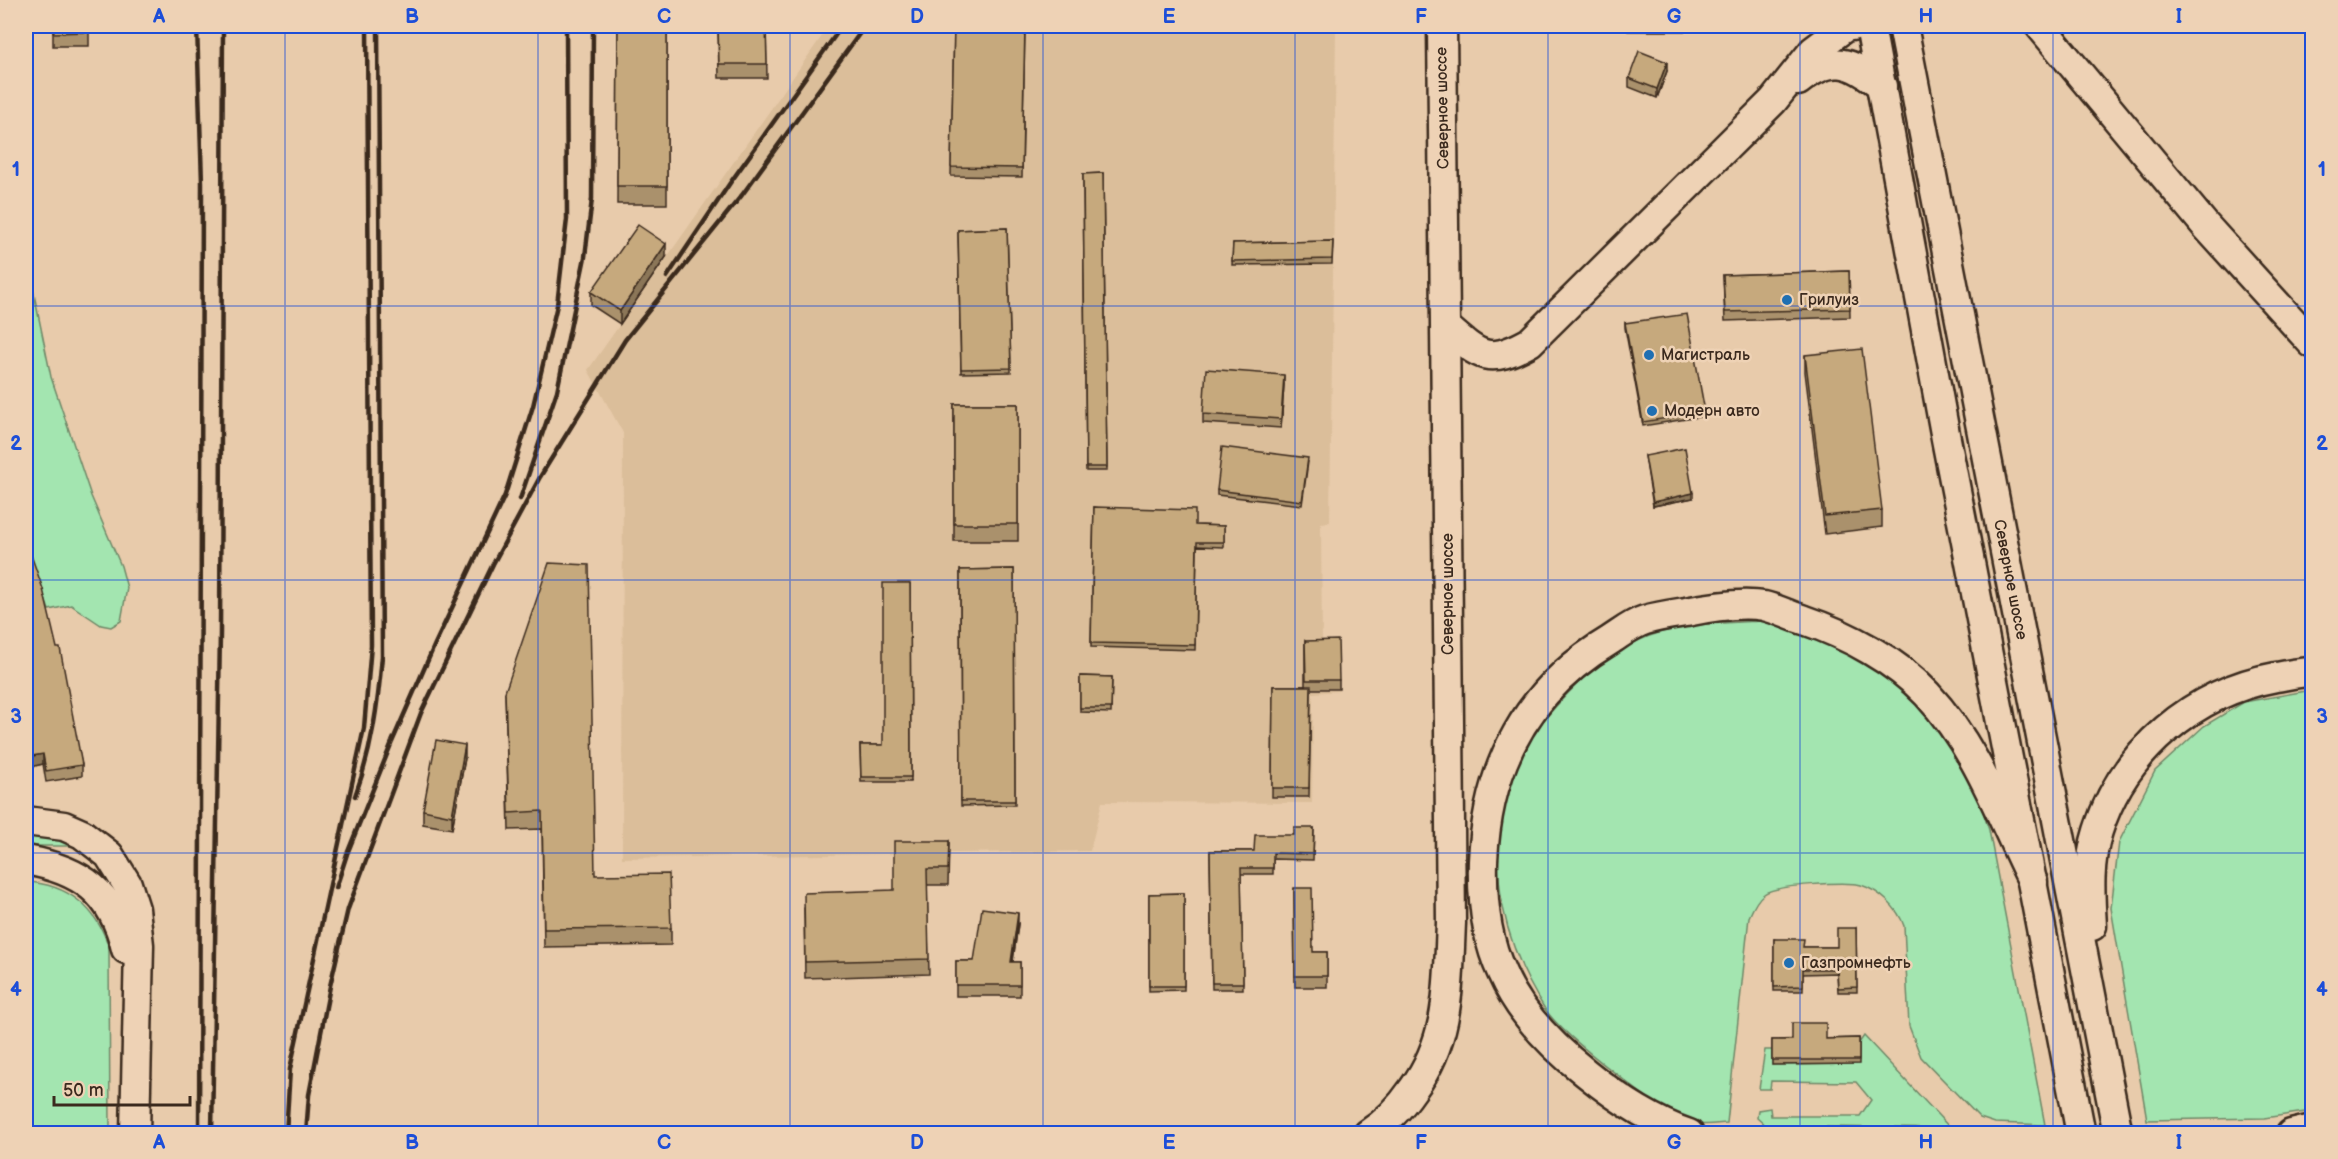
<svg xmlns="http://www.w3.org/2000/svg" width="2338" height="1159" viewBox="0 0 2338 1159" font-family="'Balsamiq Sans',sans-serif">
	<style>
		.built { fill: #dbbe9a }
		.green { fill: #a3e5b0; stroke: #6f8867; stroke-width: 1.5 }
		.lines { fill: none; stroke-linecap: round; stroke-linejoin: round }
		.major-casing { stroke: #3b2a1e; stroke-width: 33 }
		.major { stroke: #eed2b5; stroke-width: 28 }
		.rail { stroke: #3b2a1e; stroke-width: 4.5 }
		.wall { fill: #aa916c; stroke: #3b2a1e; stroke-width: 1.5 }
		.shaded-wall { fill: #8b7658; stroke: #3b2a1e; stroke-width: 1.5 }
		.building { fill: #c6a97d; stroke: #3b2a1e; stroke-width: 1.5 }
		.grid { fill: none; stroke: #1d4ed8; stroke-width: 1.5; stroke-opacity: 0.55 }
		.poi-dot { fill: #1f6fb2; stroke: #eed2b5; stroke-width: 2 }
		.labels { text-anchor: middle; dominant-baseline: central; stroke-width: 5; stroke-linejoin: round; paint-order: stroke }
		.street-label { font-size: 16px; fill: #3b2a1e; stroke: #eed2b5 }
		.poi-label { font-size: 16px; fill: #3b2a1e; stroke: #eed2b5; text-anchor: start }
		.neatline { fill: none; stroke: #1d4ed8; stroke-width: 2 }
		.grid-label { font-size: 20px; text-anchor: middle; font-weight: bold; fill: #1d4ed8 }
	</style>
	<rect width="100%" height="100%" fill="#e8cbab"/>
	<filter id="ink" filterUnits="userSpaceOnUse"><feTurbulence type="fractalNoise" baseFrequency=".0167" numOctaves="2"/><feDisplacementMap in="SourceGraphic" scale="12" xChannelSelector="R" yChannelSelector="G"/><feConvolveMatrix kernelMatrix="1 2 1 2 8 2 1 2 1" color-interpolation-filters="sRGB"/></filter>
	<g filter="url(#ink)">
		<path class="built" d="M829 26H1336L1330 522 1321 523 1322 647 1339 646V691L1313 693 1312 803 1102 802 1090 851 622 858 623 433 588 370Z"/>
		<g class="green">
			<path d="M26 255 51 377 91 496 121 566 127 588 121 621 111 627 101 625 71 605 49 610 26 544Z"/>
			<path d="M1763 621 1856 654 1900 683 1934 718 1970 772 1989 830 2045 1125 1995 1123 1980 1118 1921 1057 1909 1026 1904 926C1898 908 1880 891 1861 885 1848 881 1774 885 1764 894 1757 899 1752 910 1749 917L1727 1123C1719 1123 1708 1126 1700 1124 1670 1115 1643 1096 1619 1076 1598 1060 1559 1030 1545 1009 1504 945 1487 872 1506 798 1509 787 1510 773 1515 763 1525 741 1542 722 1558 704 1580 679 1604 658 1635 642 1674 623 1720 623 1763 621Z"/>
			<path d="M2312 690V1111L2264 1118 2147 1120 2111 908 2119 842 2155 771 2204 726 2244 702Z"/>
			<path d="M26 835H49L73 846H26Z"/>
			<path d="M26 882C68 884 97 908 109 948L110 1133H26Z"/>
			<path d="M1864 1036 1951 1129 1766 1126 1757 1118 1758 1110 1770 1108 1771 1116H1860L1871 1100 1856 1082 1771 1081 1770 1089H1759L1765 1050H1772V1065L1858 1064 1859 1043Z"/>
		</g>
		<g class="lines">
			<defs>
				<g id="major">
					<path d="M1870 26 1946 439 2081 1134"/>
					<path id="s1" d="M1903 26 2118 1134"/>
					<path d="M2040 26 2205 225 2312 343"/>
					<path d="M1798 81C1832 54 1850 60 1882 86"/>
					<path d="M1446 327C1480 357 1489 365 1530 342L1773 101 1813 51 1845 27 1852 26"/>
					<path d="M26 821 64 826 82 834 109 855 127 884 135 909 139 945 135 1134"/>
					<path d="M26 860C81 870 113 892 126 949"/>
					<path d="M2092 926C2090 894 2088 862 2098 831 2123 751 2194 692 2276 677 2288 675 2301 672 2312 672"/>
					<path d="M1368 1134C1387 1122 1400 1108 1413 1089 1451 1037 1448 984 1451 923L1442 26"/>
					<path d="M1689 1134C1651 1121 1618 1099 1586 1073 1553 1047 1519 1012 1502 973 1486 939 1482 897 1483 861 1487 766 1527 690 1609 641 1620 634 1632 624 1645 620 1658 616 1673 614 1686 612 1710 607 1740 602 1764 606 1777 609 1791 616 1804 620 1848 635 1895 660 1927 694 1978 749 2000 816 2033 882"/>
					<path d="M2291 1134 2312 1129"/>
				</g>
			</defs>
			<use href="#major" class="major-casing"/>
			<use href="#major" class="major"/>
			<g class="rail">
				<path d="M197 26 202 183 199 1134"/>
				<path d="M667 277 730 183 842 26"/>
				<path d="M520 499 557 391 585 257 592 199 593 26"/>
				<path d="M355 796C372 750 378 704 382 656L378 26"/>
				<path d="M336 888 347 854 392 742 435 644 505 495 533 406 557 305 567 219 566 26"/>
				<path d="M212 1134 220 632 223 26"/>
				<path d="M286 1134 290 1069 364 728 371 645 367 26"/>
				<path d="M306 1134 309 1095 330 986 348 909 421 713 493 564 540 477 625 340 742 195 865 26"/>
			</g>
		</g>
		<g class="wall">
			<rect x="53" y="26" width="36" height="20"/>
			<path d="M618 26H667V204H617Z"/>
			<path d="M718 26H766L767 78H719Z"/>
			<path d="M954 26H1025L1022 177 951 176Z"/>
			<rect x="1628" y="26" width="58" height="5"/>
			<path d="M1667 71 1657 98 1629 87V78Z"/>
			<path d="M1103 173 1107 471H1086L1083 174Z"/>
			<path d="M1007 228 1011 372 961 373 958 230Z"/>
			<path d="M1333 241 1332 264 1232 265 1233 243Z"/>
			<path d="M666 257 620 324 591 305V292Z"/>
			<path d="M1849 271 1850 317 1725 321 1723 275Z"/>
			<path d="M1625 323 1705 412V416L1643 426 1625 328Z"/>
			<path d="M1805 355 1882 510V527L1825 534 1805 372Z"/>
			<path d="M1284 384 1281 428 1203 423V414Z"/>
			<rect x="954" y="404" width="64" height="137"/>
			<path d="M1645 456 1693 498 1653 506Z"/>
			<path d="M1308 462 1302 505 1217 495V490Z"/>
			<path d="M1094 507 1195 525 1224 526V547L1197 546 1195 650 1091 647Z"/>
			<path d="M26 541 82 765V776L46 782 43 764 26 768Z"/>
			<path d="M1014 569 1015 805 961 806 960 570Z"/>
			<path d="M910 583 911 782H861L860 745H883Z"/>
			<path d="M1305 641 1339 680V689H1311L1309 797H1272L1273 686H1305Z"/>
			<path d="M1080 676 1112 677 1111 713 1080 712Z"/>
			<path d="M505 692 595 875 671 928V945L544 947 542 829 509 830Z"/>
			<path d="M465 758 452 829 423 824V810Z"/>
			<path d="M1314 828 1313 860 1273 859V874H1241L1243 989H1212L1210 851H1254Z"/>
			<path d="M949 841 948 885H927L929 974 805 978 804 908 894 890Z"/>
			<path d="M1294 888 1313 952H1327V987H1295Z"/>
			<path d="M1184 893V990L1149 991V894Z"/>
			<path d="M1018 924 1013 962H1020V996H956V961H974Z"/>
			<path d="M1856 928 1857 992H1838L1837 973 1803 974V991H1774V939L1803 947H1837Z"/>
			<path d="M1859 1038V1064L1772 1065V1040Z"/>
		</g>
		<g class="shaded-wall">
			<path d="M1667 62V71L1657 98V89Z"/>
			<path d="M666 244V257L620 324V311Z"/>
			<path d="M1284 375V384L1281 428V419Z"/>
			<path d="M1693 493V498L1653 506V502Z"/>
			<path d="M465 745V758L452 829V816Z"/>
			<path d="M43 754V764L26 768V757Z"/>
			<path d="M1018 913V924L1011 973V962Z"/>
		</g>
		<g class="building">
			<path d="M53 26H89V32L53 33Z"/>
			<path d="M618 26H667V186H617Z"/>
			<path d="M718 26H766L767 64H719Z"/>
			<path d="M954 26H1025L1022 168 951 167Z"/>
			<path d="M1639 51 1667 62 1657 89 1629 78Z"/>
			<path d="M1103 173 1107 467H1086L1083 174Z"/>
			<path d="M638 225 666 244 620 311 591 292Z"/>
			<path d="M1007 228 1011 368 961 369 958 230Z"/>
			<path d="M1333 241 1332 259 1232 261 1233 243Z"/>
			<path d="M1849 271 1850 309 1725 312 1723 275Z"/>
			<path d="M1687 314 1705 412 1643 422 1625 323Z"/>
			<path d="M1862 349 1882 510 1825 516 1805 355Z"/>
			<path d="M1206 369 1284 375 1281 419 1203 414Z"/>
			<rect x="954" y="404" width="64" height="120"/>
			<path d="M1222 447 1308 458 1302 501 1217 490Z"/>
			<path d="M1685 448 1693 493 1653 502 1645 456Z"/>
			<path d="M1094 507 1195 510V525L1224 526V542H1197L1195 645 1091 643Z"/>
			<path d="M26 541 43 589 57 648H60L82 765 46 771 43 754 26 757Z"/>
			<path d="M549 563 589 565 595 875 669 874 671 928 544 929 542 811 509 813 505 692Z"/>
			<path d="M1014 569 1015 801H961L960 570Z"/>
			<path d="M883 583H910L911 777H861L860 745H883Z"/>
			<path d="M1338 640 1339 680H1306L1305 641Z"/>
			<path d="M1080 676 1112 677 1111 708H1080Z"/>
			<path d="M1273 686H1311L1309 788H1272Z"/>
			<path d="M436 740 465 745 452 816 423 810Z"/>
			<path d="M1294 828H1314L1313 854 1273 853V868H1241L1243 983H1212L1210 851H1254L1255 835H1294Z"/>
			<path d="M894 841H949L948 869H927L929 959 805 962 804 893 894 890Z"/>
			<path d="M1294 888H1312L1313 952H1327V976H1295Z"/>
			<path d="M1184 893V986H1149V894Z"/>
			<path d="M982 908 1018 913 1011 962H1020V985H956V961H974Z"/>
			<path d="M1837 928H1856L1857 987 1838 988 1837 969H1803V986L1774 987V939H1804L1803 947H1837Z"/>
			<path d="M1792 1023H1826V1039L1859 1038V1060H1772V1040H1792Z"/>
		</g>
	</g>
	<path class="grid" d="M285 26V1134M538 26V1134M790 26V1134M1043 26V1134M1295 26V1134M1548 26V1134M1800 26V1134M2053 26V1134M26 306H2312M26 580H2312M26 853H2312"/>
	<g class="poi-dot">
		<circle cx="1787" cy="300" r="6"/>
		<circle cx="1649" cy="355" r="6"/>
		<circle cx="1652" cy="411" r="6"/>
		<circle cx="1789" cy="963" r="6"/>
	</g>
	<g class="labels">
		<g class="street-label">
			<text transform="translate(1443 108) rotate(-91)">Северное шоссе</text>
			<text stroke="none"><textPath href="#s1" startOffset="564">Северное шоссе</textPath></text>
			<text transform="translate(1448 594) rotate(-90)">Северное шоссе</text>
		</g>
		<g class="poi-label">
			<text x="1799" y="300">Грилуиз</text>
			<text x="1661" y="355">Магистраль</text>
			<text x="1664" y="411">Модерн авто</text>
			<text x="1801" y="963">Газпромнефть</text>
		</g>
	</g>
	<rect width="2338" height="1159" fill="none" stroke="#eed2b5" stroke-width="66"/>
	<path d="M54 1096v9h136v-9" fill="none" stroke="#3b2a1e" stroke-width="3"/>
	<text x="63" y="1096" font-size="18" fill="#3b2a1e" stroke="#eed2b5" stroke-width="4.5" paint-order="stroke">50 m</text>
	<rect x="33" y="33" width="2272" height="1093" class="neatline"/>
	<g class="grid-label">
		<text x="159" y="23">A</text>
		<text x="412" y="23">B</text>
		<text x="664" y="23">C</text>
		<text x="917" y="23">D</text>
		<text x="1169" y="23">E</text>
		<text x="1421" y="23">F</text>
		<text x="1674" y="23">G</text>
		<text x="1926" y="23">H</text>
		<text x="2179" y="23">I</text>
		<text x="16" y="176">1</text>
		<text x="2322" y="176">1</text>
		<text x="16" y="450">2</text>
		<text x="2322" y="450">2</text>
		<text x="16" y="723">3</text>
		<text x="2322" y="723">3</text>
		<text x="16" y="996">4</text>
		<text x="2322" y="996">4</text>
		<text x="159" y="1149">A</text>
		<text x="412" y="1149">B</text>
		<text x="664" y="1149">C</text>
		<text x="917" y="1149">D</text>
		<text x="1169" y="1149">E</text>
		<text x="1421" y="1149">F</text>
		<text x="1674" y="1149">G</text>
		<text x="1926" y="1149">H</text>
		<text x="2179" y="1149">I</text>
	</g>
</svg>
